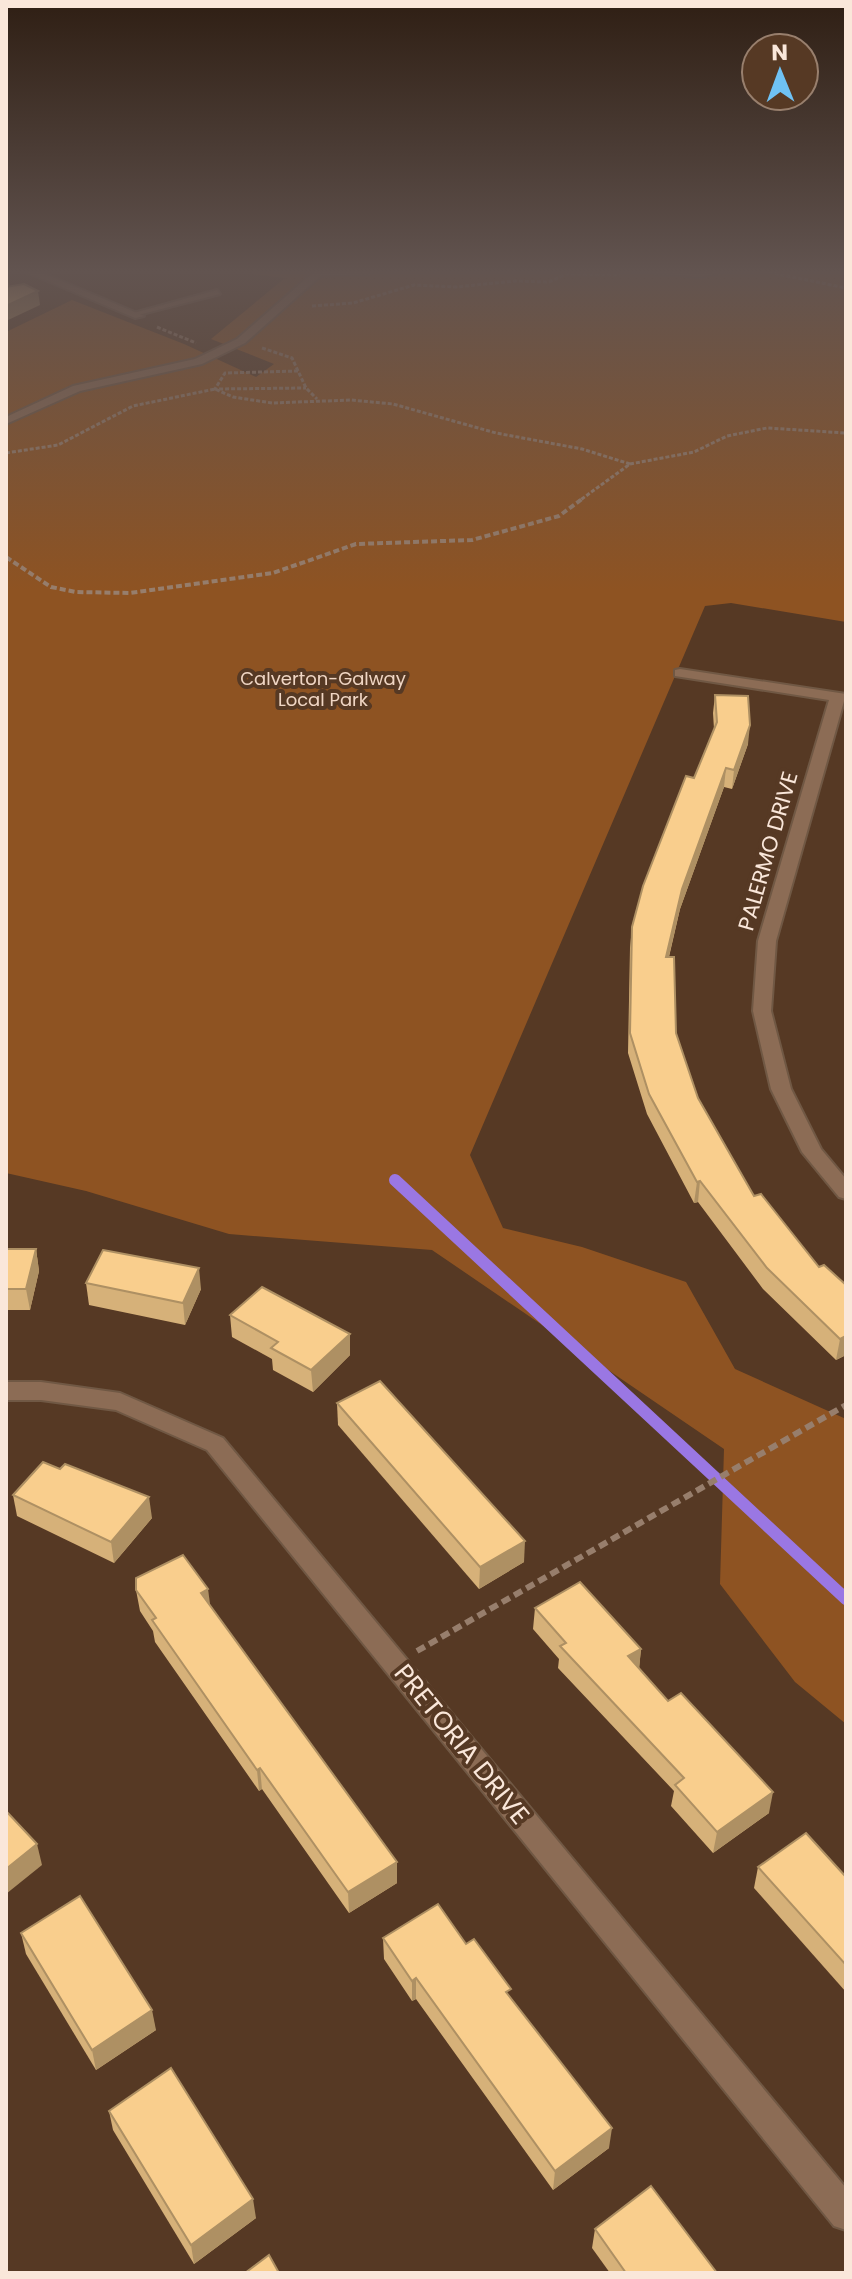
<svg xmlns="http://www.w3.org/2000/svg" width="852" height="2279" viewBox="0 0 852 2279" font-family="Poppins,sans-serif">
	<style>
		.green { fill: #8e5322 }
		.lines { fill: none; stroke-linecap: round; stroke-linejoin: round }
		.stream { stroke: #9a77e3; stroke-width: 12 }
		.lane-casing { stroke: #705844; stroke-width: 4 }
		.street-casing { stroke: #705844; stroke-width: 4 }
		.path-far2 { stroke: #977e6c; stroke-width: 3; stroke-dasharray: 4 2; stroke-linecap: butt }
		.path-far1 { stroke: #977e6c; stroke-width: 4; stroke-dasharray: 6 3; stroke-linecap: butt }
		.path { stroke: #977e6c; stroke-width: 6; stroke-dasharray: 9 5; stroke-linecap: butt }
		.lane { fill: #8c6c55; fill-rule: evenodd }
		.street { fill: #8c6c55; fill-rule: evenodd }
		.wall { fill: #d6b179 }
		.shaded-wall { fill: #ae9063 }
		.building { fill: #f9ce8d; stroke: #ae9063; stroke-width: 2 }
		.labels { text-anchor: middle; dominant-baseline: central; stroke-width: 8; stroke-linejoin: round; paint-order: stroke }
		.far-park-label { font-size: 18px; fill: #f0d6c4; stroke: #563924 }
		.street-label { font-size: 22px; fill: #fae7da; stroke: #563924 }
		.near-street-label { font-size: 26px; fill: #fae7da; stroke: #563924 }
	</style>
	<rect width="100%" height="100%" fill="#563924"/>
	<path class="green" d="M253 271H846V622L731 603 705 606 470 1155 503 1228 582 1247 686 1282 735 1369 846 1419V1724L795 1682 720 1584 724 1449 432 1250 229 1234 86 1191 6 1173V332L72 300 184 344 256 377 274 364 211 339 285 278 252 274Z"/>
	<g class="lines">
		<path class="stream" d="M395 1180 846 1599"/>
		<defs>
			<g id="lane">
				<path d="M329 271H371L372 272 368 274 317 276 313 274Z"/>
				<path d="M217 290 220 294 134 316 130 314Z"/>
			</g>
			<g id="street">
				<path d="M24 271H38L144 316 135 318Z"/>
				<path d="M315 271H326L245 343 202 364 80 391 6 424V417L73 386 195 359 237 339Z"/>
				<path d="M632 271H730L699 277Z"/>
				<path d="M680 669 846 694 776 941 771 1011 791 1089 821 1149 846 1179V1199L839 1197 802 1152 771 1089 753 1011 758 941 829 700 675 676V670Z"/>
				<path d="M6 1382H41L120 1393 223 1438 846 2188V2230L834 2226 207 1450 116 1410 41 1400H6Z"/>
			</g>
		</defs>
		<use href="#lane" class="lane-casing"/>
		<use href="#street" class="street-casing"/>
		<g class="path-far2">
			<path d="M763 271 846 288"/>
			<path d="M312 306 353 303 414 285 456 287 515 281 549 282 566 274 620 275"/>
			<path d="M157 327 196 343"/>
			<path d="M262 348 292 358 306 388 317 399"/>
			<path d="M298 371 225 373 215 389 306 388"/>
			<path d="M6 453 58 445 133 406 215 389 233 397 272 403 351 400 393 404 496 433 582 449 630 464 579 501"/>
			<path d="M630 464 694 452 727 436 767 428 846 433"/>
		</g>
		<path class="path-far1" d="M6 557 51 587 76 592 130 593 273 573 356 544 472 540 559 516 582 499"/>
		<path class="path" d="M417 1651 846 1405"/>
		<use href="#lane" class="lane"/>
		<use href="#street" class="street"/>
	</g>
	<g class="wall">
		<path d="M715 695 748 744 732 789 724 787 680 909 669 957 676 1033 698 1098 754 1196 819 1267 846 1285V1355L836 1360 763 1289 698 1202 694 1203 647 1114 628 1053 630 948 632 927 714 729 713 713Z"/>
		<path d="M6 1249H36L39 1271 30 1310H6Z"/>
		<path d="M86 1283 201 1289 185 1325 89 1305Z"/>
		<path d="M230 1315 350 1334V1355L313 1392 273 1370 272 1359 232 1337Z"/>
		<path d="M337 1403 524 1562 479 1589 338 1425Z"/>
		<path d="M60 1469 152 1518 114 1563 17 1516 13 1495Z"/>
		<path d="M136 1590 210 1607 397 1883 349 1913 262 1789 259 1791 155 1642 153 1631 140 1611Z"/>
		<path d="M535 1608 641 1649 639 1668 769 1813 713 1853 671 1806 674 1791 558 1668 559 1659 533 1629Z"/>
		<path d="M758 1867 846 1877V1992L754 1888Z"/>
		<path d="M21 1933 156 2030 96 2070 26 1954Z"/>
		<path d="M383 1938 466 1944 510 1998 609 2148 553 2190 416 1999 412 2001 384 1959Z"/>
		<path d="M109 2111 256 2218 194 2264 113 2130Z"/>
		<path d="M595 2229 717 2273H610L592 2248Z"/>
	</g>
	<g class="shaded-wall">
		<path d="M8 276 10 290 6 291V277Z"/>
		<path d="M38 291 40 305 6 321V306Z"/>
		<path d="M750 725 748 744 732 789 734 770Z"/>
		<path d="M726 768 724 787 680 909 664 977 666 957 682 889Z"/>
		<path d="M700 1181 698 1202 694 1203 697 1182Z"/>
		<path d="M36 1249 39 1271 30 1310 26 1289Z"/>
		<path d="M199 1268 201 1289 185 1325 183 1303Z"/>
		<path d="M350 1334V1355L313 1392 311 1370Z"/>
		<path d="M846 1336V1355L836 1360 840 1339Z"/>
		<path d="M149 1497 152 1518 114 1563 111 1542Z"/>
		<path d="M525 1541 524 1562 479 1589 480 1567Z"/>
		<path d="M208 1589 211 1611 201 1593Z"/>
		<path d="M641 1649 639 1670 628 1656Z"/>
		<path d="M260 1768 262 1789 259 1791 257 1770Z"/>
		<path d="M773 1792 769 1813 713 1853 717 1832Z"/>
		<path d="M37 1844 42 1865 6 1894V1869Z"/>
		<path d="M397 1862V1883L349 1913 348 1892Z"/>
		<path d="M416 1978V1999L412 2001V1981Z"/>
		<path d="M152 2010 156 2030 96 2070 92 2050Z"/>
		<path d="M612 2128 609 2148 553 2190 555 2171Z"/>
		<path d="M253 2199 256 2218 194 2264 191 2245Z"/>
	</g>
	<g class="building">
		<path d="M24 284 38 291 6 306V287Z"/>
		<path d="M715 695 748 696 750 725 734 770 726 768 682 889 666 957H674L676 1033 698 1098 754 1196 761 1194 819 1267 824 1265 846 1285V1336L840 1339 767 1268 700 1181 697 1182 649 1094 630 1033 632 927 643 886 686 776 694 778 717 722Z"/>
		<path d="M6 1249H36L26 1289H6Z"/>
		<path d="M103 1250 199 1268 183 1303 86 1283Z"/>
		<path d="M262 1287 350 1334 311 1370 271 1348 278 1342 230 1315Z"/>
		<path d="M380 1381 525 1541 480 1567 337 1403Z"/>
		<path d="M43 1462 60 1469 65 1464 149 1497 111 1542 13 1495Z"/>
		<path d="M183 1555 208 1589 201 1593 397 1862 348 1892 260 1768 257 1770 152 1620 156 1618 136 1590V1578Z"/>
		<path d="M580 1582 641 1649 628 1656 668 1701 681 1693 773 1792 717 1832 675 1785 684 1778 560 1646 566 1643 535 1608Z"/>
		<path d="M6 1811 37 1844 6 1869Z"/>
		<path d="M806 1833 846 1877V1965L758 1867Z"/>
		<path d="M80 1896 152 2010 92 2050 21 1933Z"/>
		<path d="M438 1904 466 1944 474 1939 511 1989 506 1992 612 2128 555 2171 416 1978 412 1981 383 1938Z"/>
		<path d="M171 2068 253 2199 191 2245 109 2111Z"/>
		<path d="M651 2186 717 2273H626L595 2229Z"/>
		<path d="M269 2255 279 2273H245Z"/>
	</g>
	<linearGradient id="sky" x2="0" y2="1"><stop stop-color="#2f1f14"/><stop offset="0.46" stop-color="#625450"/><stop offset="1" stop-color="#625450" stop-opacity="0"/></linearGradient>
	<rect width="852" height="590" fill="url(#sky)"/>
	<g class="labels">
		<g class="far-park-label">
			<text x="323" y="678">Calverton-Galway<tspan x="323" dy="21">Local Park</tspan></text>
		</g>
		<g class="street-label">
			<text transform="translate(768 851) rotate(-74)">PALERMO DRIVE</text>
		</g>
		<g class="near-street-label">
			<text transform="translate(462 1744) rotate(51)">PRETORIA DRIVE</text>
		</g>
	</g>
	<rect width="852" height="2279" fill="none" stroke="#fae7da" stroke-width="16"/>
	<g transform="translate(780 72) rotate(359)"><circle r="38" fill="#563924" stroke="#987f6d" stroke-width="2"/>
	<path d="M0-6L14 30L0 20L-14 30Z" fill="#6fc2f4"/>
	<text y="-12" font-size="22" font-weight="bold" text-anchor="middle" fill="#fae7da">N</text>
	</g>
</svg>
